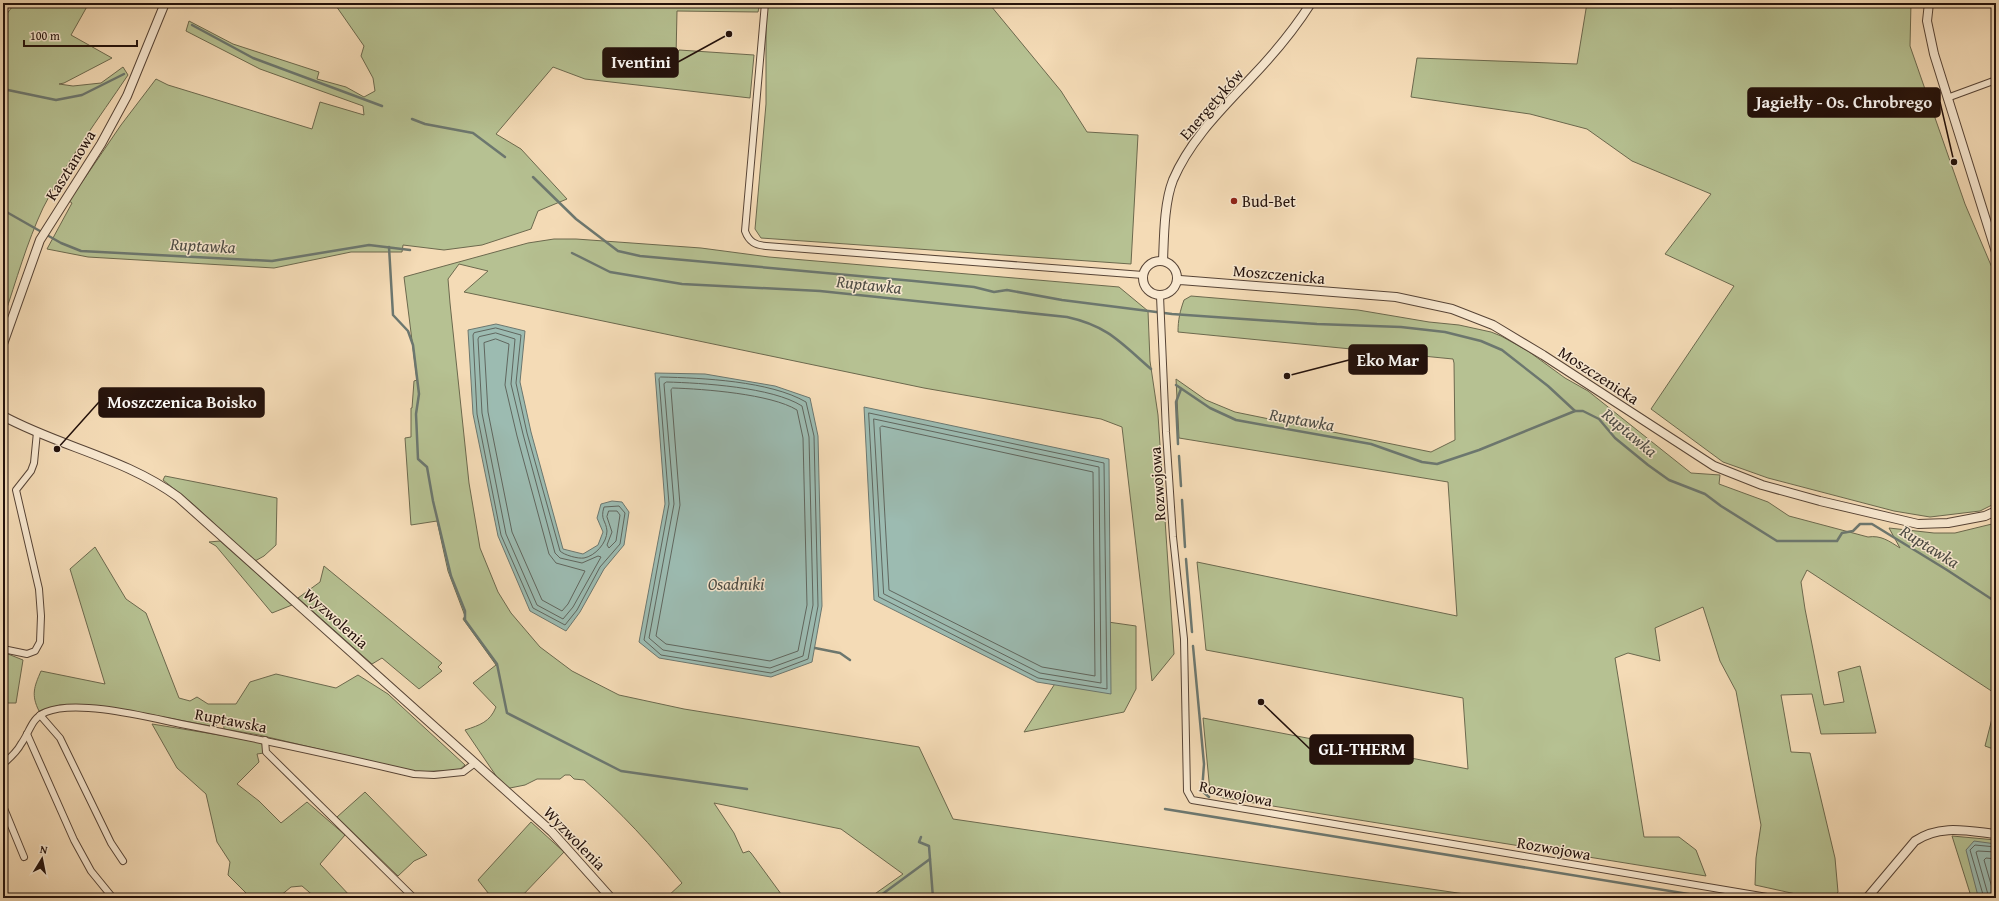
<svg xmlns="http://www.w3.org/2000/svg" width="1999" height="901" viewBox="0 0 1999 901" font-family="'Gentium Book Plus',serif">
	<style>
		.green { fill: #b6c192; stroke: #6c694e }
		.water { fill: #9cbbb1; stroke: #6c776f }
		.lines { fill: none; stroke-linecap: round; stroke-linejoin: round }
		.shore { stroke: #60665e; stroke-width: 1 }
		.stream { stroke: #6c776f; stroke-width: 2.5 }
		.minor-casing { stroke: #574436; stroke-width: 8 }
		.tertiary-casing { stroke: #574436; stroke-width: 10 }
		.minor { stroke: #f8e8d0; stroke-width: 6 }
		.tertiary { stroke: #f8e8d0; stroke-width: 8 }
		.poi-dot { fill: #8f2418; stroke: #f8e8d0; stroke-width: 1.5 }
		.labels { text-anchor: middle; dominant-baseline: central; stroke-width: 3; stroke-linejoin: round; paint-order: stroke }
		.street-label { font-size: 16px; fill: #23110b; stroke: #f8e8d0 }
		.poi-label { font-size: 16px; fill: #23110b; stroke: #f8e8d0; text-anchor: start }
		.water-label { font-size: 17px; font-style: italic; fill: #4d4c45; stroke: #f8e8d0 }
		.leader { fill: none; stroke: #23110b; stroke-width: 1.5 }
		.callout-dot { fill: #23110b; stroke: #f8e8d0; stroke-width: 1.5 }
		.callout { fill: #23110b; stroke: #23110b; stroke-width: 1.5 }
		.callout-label { font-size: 17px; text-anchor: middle; font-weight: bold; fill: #fff }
	</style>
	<rect width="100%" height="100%" fill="#f4dbb6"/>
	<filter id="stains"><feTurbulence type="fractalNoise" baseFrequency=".005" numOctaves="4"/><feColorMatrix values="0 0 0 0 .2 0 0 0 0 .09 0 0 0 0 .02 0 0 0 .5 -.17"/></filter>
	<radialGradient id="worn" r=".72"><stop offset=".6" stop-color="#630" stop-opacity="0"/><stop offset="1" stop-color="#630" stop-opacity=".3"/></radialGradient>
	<g class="green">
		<path d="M15 3H89L71 35 112 58 64 83 59 84 73 86 101 83 123 67 128 75C99 118 66 162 43 208 27 242 16 281 4 317L3 19Z"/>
		<path d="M334 3H760L758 12 677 11 676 57 679 50 754 55 750 98 585 79 553 67 496 134 521 149 567 199 538 211 531 229 482 245 444 250 403 245 402 252H351L274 268 88 257 47 249 72 203 69 201 121 125 156 79 168 85 312 129 320 102 364 115 363 106 260 69 186 31 189 21 233 44 319 72 317 79 346 87 364 97 375 91 373 78 361 56 364 46Z"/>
		<path d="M766 3H969L991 6 1061 91 1087 132 1138 135 1131 264 761 238 755 229 766 104Z"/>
		<path d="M1587 3H1658L1671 8 1681 3H1911L1910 46 1965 204 1996 277V503L1980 511 1930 517 1894 511 1768 478 1723 462 1651 409 1734 286 1665 254 1711 194 1632 161 1587 129 1530 114 1411 97 1417 58 1577 64Z"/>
		<path d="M554 239H576L701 248 769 257 1119 287 1148 311 1150 361 1158 415 1174 654 1152 681 1122 427 1101 419 924 388 464 292 488 271 459 264 448 279 450 303 469 483 480 548 498 592 511 613 540 647 572 671 619 695 684 709 919 747 953 819 1492 898H869L903 874 841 829 714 803 734 833 743 853 749 851 751 853 784 898H666L682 883C652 846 620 811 584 780L574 779 570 775H565L560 779H537L525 785 505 789 465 730C480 725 490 722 496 707L473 683 496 665 463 619 465 616 448 571 437 521 411 525 405 438 411 437V408H412L414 381 417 380 404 277 528 243Z"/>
		<path d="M1191 296 1358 310 1429 322 1459 325 1491 332 1501 336 1528 351 1565 378 1588 391 1691 473 1720 475 1719 484 1768 502 1789 516 1868 537C1881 535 1889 541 1900 548L1889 528 1934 533H1955L1996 523V694L1807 570 1801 582 1805 609 1824 705 1844 702 1838 672 1860 666 1876 733 1821 734 1812 694 1781 695 1791 752 1810 753 1835 858 1838 892 1833 898H1814L1755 885 1756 858 1761 825 1736 691 1720 661 1703 607 1655 628 1660 661 1628 653 1615 658 1644 837H1679L1696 850 1706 876 1223 798 1210 792 1203 718 1468 769 1463 698 1206 650 1197 562 1457 616 1448 482 1179 438 1176 379 1206 400 1235 412 1431 452 1455 440 1454 363 1453 359 1178 332C1178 320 1180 311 1184 300Z"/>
		<path d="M165 476 277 498 276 545 264 556 255 561 193 504 163 480Z"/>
		<path d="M220 541 292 605 272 613 216 546 209 542Z"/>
		<path d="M95 547 126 599 146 613 179 698 190 701 197 697 208 704H236L250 682 276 674 336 688 358 675 388 694 465 765 459 770 416 772 259 735 224 729 223 717 218 716 216 727 142 713 71 705H60L39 711C31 695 34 687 41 671L105 684 70 569Z"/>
		<path d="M324 566 442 663 438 667 442 671 419 689 382 658 372 664 298 598 320 582Z"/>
		<path d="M1108 622 1136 626V689L1124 712 1024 732 1056 682Z"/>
		<path d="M3 652 23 660 16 703H3Z"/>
		<path d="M1996 703V750L1985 746Z"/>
		<path d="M152 724 262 742 264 753 257 754 259 762 237 784 259 801 281 823 307 802 345 835 320 864 352 898H316L302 886 291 887 280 896 282 898H251L228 875 230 862 217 842 206 794 177 768Z"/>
		<path d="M365 792 427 855 414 861 398 876 337 817Z"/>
		<path d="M531 822 564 852 520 898H492L478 880Z"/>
		<path d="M1952 836 1996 840V898H1969L1970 893Z"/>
	</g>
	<g class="water">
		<path d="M496 324 525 331 520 382 531 432 563 549 583 554 598 545 603 532 597 518 601 504 612 501 622 502 629 512 624 545 604 569 580 612 566 631 530 611 498 536 473 414 468 330Z"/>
		<path d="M655 373 705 374 775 386 810 398 818 436 822 606 812 662 771 677 659 658 639 642 665 504Z"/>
		<path d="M864 407 1109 459 1111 694 1037 682 874 600Z"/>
		<path d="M1974 841 1996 844V898L1978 896 1966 850Z"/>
	</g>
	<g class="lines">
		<g class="shore">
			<path d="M496 328 521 335 516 383 527 433 560 551C564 555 578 559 584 558 595 556 607 543 607 531 606 520 600 520 604 507L619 506 625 513 620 544 600 567 577 610 565 625 533 608 501 535 477 414 473 335 474 333Z"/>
			<path d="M496 333 515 339 511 384 523 434 555 553 560 558 582 563 598 556 601 557 573 607 563 619 537 605 506 534 482 413 478 339 479 337Z"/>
			<path d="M496 339 509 344 505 385 517 436 549 554 556 563 585 571 568 604 562 611 542 600 512 532 488 412 484 343Z"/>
			<path d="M661 377C703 378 770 381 806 402L814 436 818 606 808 659 771 673 661 655 644 640 669 504 659 379Z"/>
			<path d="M667 382C702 383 772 387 802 406L809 437 813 605 803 656 770 668 663 650 649 638 674 504 664 384Z"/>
			<path d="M673 388C704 389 771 394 797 410L803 438 807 605 798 651 770 661 666 644 656 636 680 505 671 390Z"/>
			<path d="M869 413 1104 463 1107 689 1038 678 879 597Z"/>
			<path d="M874 419 1099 467 1101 683 1040 673 884 594Z"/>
			<path d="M882 426 1093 472 1095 676 1042 667 889 590 880 428Z"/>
			<path d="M609 511H617L620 515 616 541 609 548 607 545 612 532 607 517Z"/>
			<path d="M1984 898 1970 850 1975 845 1996 847"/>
			<path d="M1989 898 1976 852 1978 851 1996 852"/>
			<path d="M1995 898 1984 860 1986 858 1996 859"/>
		</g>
		<g class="stream">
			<path d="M192 25 253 58 382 106"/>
			<path d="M3 89 56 100 82 95 124 74"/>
			<path d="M412 119 425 124 473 133 505 157"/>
			<path d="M533 177 576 219 618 251 640 256 914 281 974 287 994 292 1007 290 1062 300 1172 314 1317 324 1401 327 1445 332 1481 341 1502 350 1548 386 1575 411"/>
			<path d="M3 210 61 243 81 251 272 261 369 245 410 250"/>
			<path d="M389 247 393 315 408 331 413 345 419 394 416 414 418 459 427 467 433 501 451 576 465 611V620L497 664 507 713 621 771 747 789"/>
			<path d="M572 253 610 272 682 284 820 291 1067 317C1108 326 1121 343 1151 369"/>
			<path d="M1176 385 1210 408 1236 420 1371 444 1422 462 1437 464 1479 450 1575 411H1583L1599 419 1615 438 1648 465 1669 480 1705 494 1721 506 1777 541H1837L1842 533 1853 531 1860 524H1872L1947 570 1996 602"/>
			<path d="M1178 444 1176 402 1181 389"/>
			<path d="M1179 456 1181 486"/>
			<path d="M1182 500 1185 547"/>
			<path d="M1186 559 1192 632"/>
			<path d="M1193 646 1204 764 1202 791 1209 797"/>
			<path d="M815 648 840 653 850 660"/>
			<path d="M1165 809 1713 898"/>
			<path d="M921 837 919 842 929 846 933 898"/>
			<path d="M877 898 930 859"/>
		</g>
		<defs>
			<g id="minor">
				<path d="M765 3 745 231C749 242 755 245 766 246L1143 275"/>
				<path d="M3 8 7 3"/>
				<path d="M1947 98 1996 80"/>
				<path d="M1160 296 1166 432 1173 537 1184 639 1187 791 1192 800 1773 898"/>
				<path d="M3 649 27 654 35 651 40 642 41 616 39 589 16 490 31 471 34 463 37 432"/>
				<path d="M40 715 60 738 111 843 123 861"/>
				<path d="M27 734 74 840 91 871 113 898"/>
				<path d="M265 740 266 752 414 898"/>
				<path d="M3 764C10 758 17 752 21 744 30 732 31 718 46 712 77 699 147 717 181 724 259 739 337 756 414 774L434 775 463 772 475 763"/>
				<path d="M3 806 24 857"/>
			</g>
			<g id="tertiary">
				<path d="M1929 3 1927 21 1934 54 1996 252"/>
				<circle cx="1160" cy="278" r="17"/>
				<path d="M1163 261C1164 237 1164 203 1173 180 1190 140 1221 110 1250 79 1272 56 1294 30 1311 3"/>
				<path d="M1177 281 1180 280 1396 297 1452 309 1493 325 1543 355 1714 466 1762 485 1820 501 1918 524 1948 523 1985 516 1996 511"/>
				<path d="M3 344 40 240 101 144 127 96 165 3"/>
				<path d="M3 416C60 447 125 458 178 497L552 832 611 898"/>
				<path d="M1867 898 1915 841C1940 824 1968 831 1996 834"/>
			</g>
		</defs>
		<use href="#minor" class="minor-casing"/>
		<use href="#tertiary" class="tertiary-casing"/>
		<use href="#minor" class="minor"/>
		<use href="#tertiary" class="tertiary"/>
	</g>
	<circle class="poi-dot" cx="1234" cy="201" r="4"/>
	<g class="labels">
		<g class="street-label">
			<text transform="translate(1211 104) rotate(-49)">Energetyków</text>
			<text transform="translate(70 165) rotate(-58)">Kasztanowa</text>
			<text transform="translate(1279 274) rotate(5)">Moszczenicka</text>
			<text transform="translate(1599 375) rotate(33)">Moszczenicka</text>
			<text transform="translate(1157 484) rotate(-94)">Rozwojowa</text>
			<text transform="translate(336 618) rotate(42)">Wyzwolenia</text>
			<text transform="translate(231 720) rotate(11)">Ruptawska</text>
			<text transform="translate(1236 793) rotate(12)">Rozwojowa</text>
			<text transform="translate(575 838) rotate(46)">Wyzwolenia</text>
			<text transform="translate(1554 848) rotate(10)">Rozwojowa</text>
		</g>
		<g class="poi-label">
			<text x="1242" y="201">Bud-Bet</text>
		</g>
		<g class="water-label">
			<text transform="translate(203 245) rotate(3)">Ruptawka</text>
			<text transform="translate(869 284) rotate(6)">Ruptawka</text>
			<text transform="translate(1302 419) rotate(10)">Ruptawka</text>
			<text transform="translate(1630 432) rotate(40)">Ruptawka</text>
			<text transform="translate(1930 546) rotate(32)">Ruptawka</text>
			<text x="736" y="583">Osadniki</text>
		</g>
	</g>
	<path class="leader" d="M729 34L678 62M1954 162L1940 102M1287 376L1349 360M57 449L99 402M1261 702L1310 749"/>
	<g class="callout-dot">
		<circle cx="729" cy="34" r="4"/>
		<circle cx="1954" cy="162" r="4"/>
		<circle cx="1287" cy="376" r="4"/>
		<circle cx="57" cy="449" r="4"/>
		<circle cx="1261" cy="702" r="4"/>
	</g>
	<g class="callout">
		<rect x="603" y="48" width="75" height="29" rx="4"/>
		<rect x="1748" y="88" width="192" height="29" rx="4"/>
		<rect x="1349" y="345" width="78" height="29" rx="4"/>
		<rect x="99" y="388" width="165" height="29" rx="4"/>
		<rect x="1310" y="735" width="103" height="29" rx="4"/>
	</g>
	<g class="callout-label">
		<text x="641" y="68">Iventini</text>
		<text x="1844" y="108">Jagiełły - Os. Chrobrego</text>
		<text x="1388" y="366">Eko Mar</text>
		<text x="182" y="408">Moszczenica Boisko</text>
		<text x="1362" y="755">GLI-THERM</text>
	</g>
	<rect width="1999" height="901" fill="none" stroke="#f4dbb6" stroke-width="16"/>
	<rect x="4" y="4" width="1991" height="893" fill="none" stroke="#23110b" stroke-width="2"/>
	<rect x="8" y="8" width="1983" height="885" fill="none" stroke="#23110b"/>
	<g transform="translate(42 859) rotate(10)" stroke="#f8e8d0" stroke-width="3" paint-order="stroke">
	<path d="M0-3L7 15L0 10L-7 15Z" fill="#23110b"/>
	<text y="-6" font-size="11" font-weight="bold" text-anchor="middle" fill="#23110b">N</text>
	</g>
	<path d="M24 40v6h113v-6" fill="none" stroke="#23110b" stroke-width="2"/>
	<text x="30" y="40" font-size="12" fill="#23110b" stroke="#f8e8d0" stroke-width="3" paint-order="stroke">100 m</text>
	<rect width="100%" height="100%" filter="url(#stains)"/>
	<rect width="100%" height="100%" fill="url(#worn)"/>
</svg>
